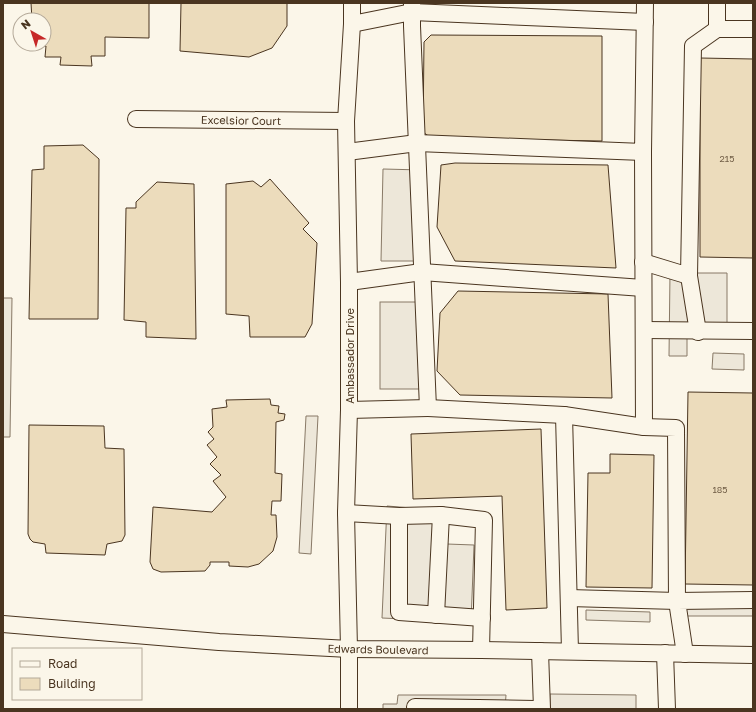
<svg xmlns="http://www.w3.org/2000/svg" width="756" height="712" viewBox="0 0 756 712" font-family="'Golos Text',sans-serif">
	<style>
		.parking { fill: #ede7d9; stroke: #887966 }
		.building { fill: #ecdcbc; stroke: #4a3520 }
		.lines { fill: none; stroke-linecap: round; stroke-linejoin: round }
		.minor-casing { stroke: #4a3520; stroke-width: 18 }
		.minor { stroke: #fbf6e9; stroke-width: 16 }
		.labels { text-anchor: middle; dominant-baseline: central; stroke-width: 3; stroke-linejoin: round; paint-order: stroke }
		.number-label { font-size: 9px; fill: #725f47 }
		.street-label { font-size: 11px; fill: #4a3520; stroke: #fbf6e9 }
	</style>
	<rect width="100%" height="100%" fill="#fbf6e9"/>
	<g class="parking">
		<path d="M383 169 422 170 420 261H381Z"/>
		<path d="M670 273H727V328H687V356H669Z"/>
		<path d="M3 298H12L10 437H3Z"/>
		<rect x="380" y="302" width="41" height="87"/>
		<path d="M713 353 744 354V370L712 369Z"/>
		<path d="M306 416H318L311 554 299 553Z"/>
		<path d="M387 506 449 511 447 544 474 545 471 622 382 618Z"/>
		<path d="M687 604 753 605V616H686Z"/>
		<path d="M586 610 650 612V622L586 620Z"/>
		<path d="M550 694 636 695V709H550Z"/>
		<path d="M398 695H506L505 709H383V704H397Z"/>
	</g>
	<g class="building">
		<path d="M31 3H149V38L105 37V56H91L92 66 60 65 61 57H45L46 46H32V44H44V20H32Z"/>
		<path d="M181 3H287V26L272 48 249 57 180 51Z"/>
		<path d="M431 35 602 36V141L431 138 423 132 424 42Z"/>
		<path d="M700 58 753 59V258L700 257Z"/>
		<path d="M83 145 99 159 98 319H29L32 170 44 169V146Z"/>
		<path d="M455 163 608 165 616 268 455 261 437 227 441 165Z"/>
		<path d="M270 179 309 223 303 229 317 243 312 324 305 337H250L249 316 226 314V184L253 181 261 187Z"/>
		<path d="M157 182 194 184 196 339 146 337V322L124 320 126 208H136V202Z"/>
		<path d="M458 291 608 294 612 398 460 395 437 371 440 313Z"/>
		<path d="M688 392 753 393V585L685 584Z"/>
		<path d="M270 399 271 405 279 406 278 413 285 414 284 420 276 422 275 473 282 474 281 501H272L271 515H276L277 537 273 551 259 564 248 567 229 566V562H210V565L205 571 161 572 153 569 150 562 153 507 212 512 226 497 213 481 221 475 210 464 217 457 207 445 214 439 208 432 213 427 212 409 227 407 226 400Z"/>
		<path d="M29 425 104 426 105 448 124 449 125 535 122 541 107 544 105 555 46 553 45 544 33 542 30 539 28 534Z"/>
		<path d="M541 429 547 608 506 610 502 496 413 499 411 434Z"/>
		<path d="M610 454 654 455 652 588 586 587 588 473H610Z"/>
	</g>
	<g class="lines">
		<defs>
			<g id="minor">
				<path d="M717 3V29H753"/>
				<path d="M352 24 412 12 645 22"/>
				<path d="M136 119 346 121"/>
				<path d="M347 152 417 143 643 152 645 3"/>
				<path d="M643 262 689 276 693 46 717 29"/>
				<path d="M689 276 698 332"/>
				<path d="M349 282 422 272 643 288"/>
				<path d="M644 330 753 331"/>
				<path d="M428 408 564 415 644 427 643 152"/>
				<path d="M349 410 428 408 412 26V3"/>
				<path d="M564 415 570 651"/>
				<path d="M346 513 399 516 441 515 484 520 481 650"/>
				<path d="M399 516V612L482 618"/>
				<path d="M569 598 677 601 676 428 644 427"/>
				<path d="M436 615 441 515"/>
				<path d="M3 624 219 642 349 649 481 650 753 655"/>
				<path d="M540 651 542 709"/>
				<path d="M665 653 667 709"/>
				<path d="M685 654 677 601 753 600"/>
				<path d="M415 707 535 709"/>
				<path d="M349 709V649L346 513 349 410V282L346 121 352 24V3"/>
			</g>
		</defs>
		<use href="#minor" class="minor-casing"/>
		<use href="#minor" class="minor"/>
	</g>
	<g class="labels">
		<g class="number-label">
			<text x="727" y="158">215</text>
			<text x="720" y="489">185</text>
		</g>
		<g class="street-label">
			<text transform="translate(241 120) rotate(1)">Excelsior Court</text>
			<text transform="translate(349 356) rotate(-90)">Ambassador Drive</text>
			<text transform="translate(378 649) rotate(1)">Edwards Boulevard</text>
		</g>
	</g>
	<rect width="756" height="712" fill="none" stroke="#4a3520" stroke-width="8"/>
	<rect x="12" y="648" width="130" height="52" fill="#fbf6e9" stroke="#b4a999"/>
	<rect x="20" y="661" width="20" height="6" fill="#fbf6e9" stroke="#b4a999"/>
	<text x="48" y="668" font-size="12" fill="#4a3520">Road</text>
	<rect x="20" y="678" width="20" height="12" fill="#ecdcbc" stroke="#b4a999"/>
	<text x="48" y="688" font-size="12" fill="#4a3520">Building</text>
	<g transform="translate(32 32) rotate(321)"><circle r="19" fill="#fbf6e9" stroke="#b4a999"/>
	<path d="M0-3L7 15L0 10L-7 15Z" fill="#c62828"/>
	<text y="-6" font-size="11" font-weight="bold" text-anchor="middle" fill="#4a3520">N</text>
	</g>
</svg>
